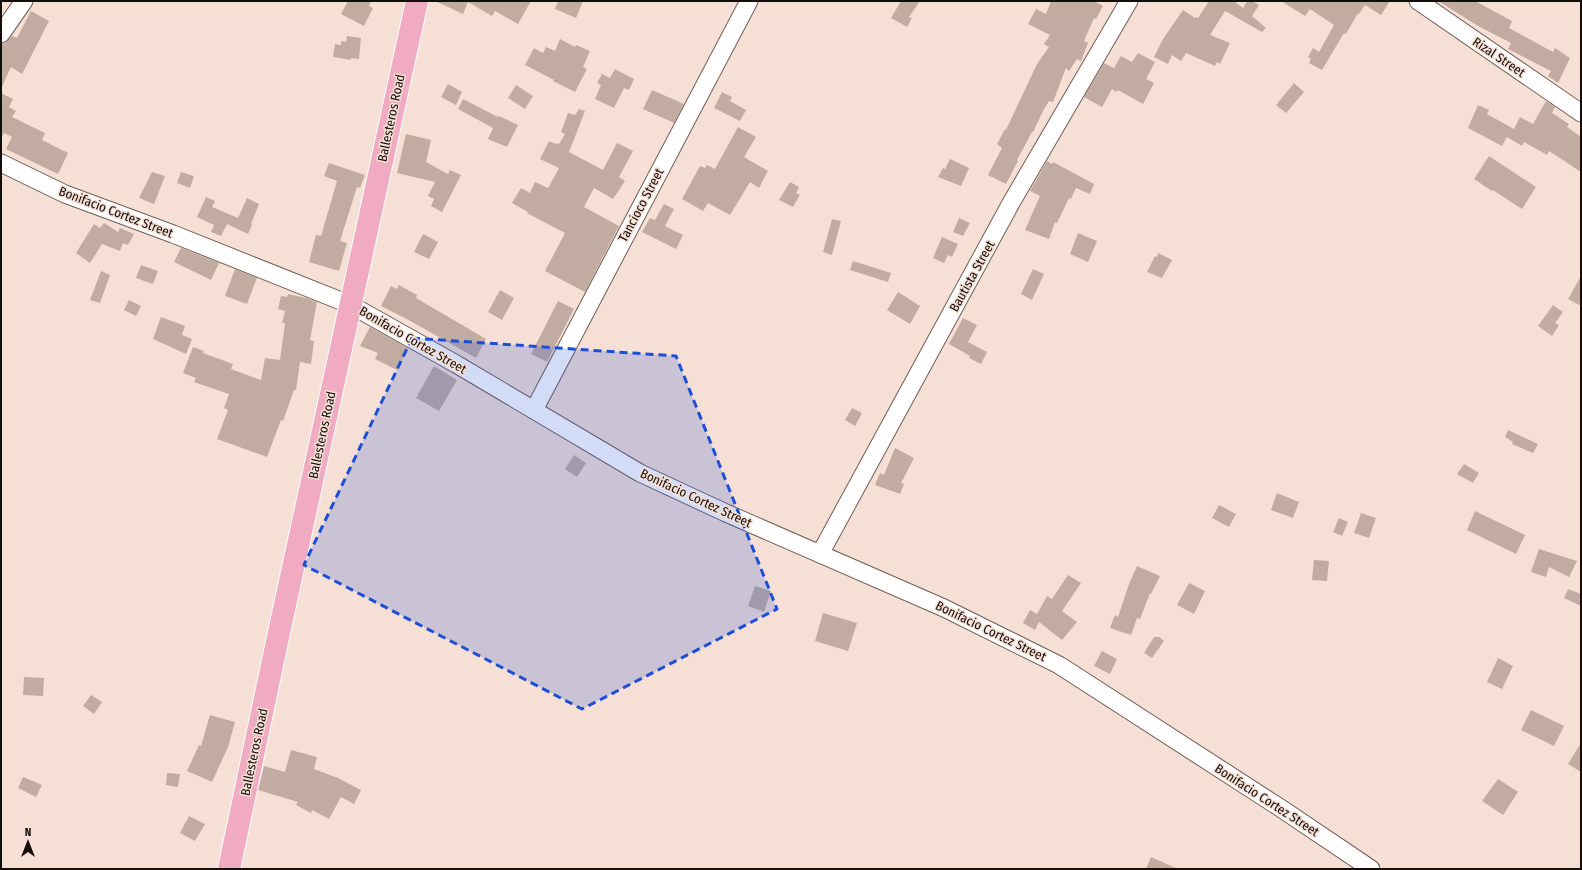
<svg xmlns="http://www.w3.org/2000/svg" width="1582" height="870" viewBox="0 0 1582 870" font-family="'Fira Sans Condensed',sans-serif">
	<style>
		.building { fill: #c2aca2 }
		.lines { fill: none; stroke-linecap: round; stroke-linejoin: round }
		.minor-casing { stroke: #705d54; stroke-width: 19 }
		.major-casing { stroke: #fff; stroke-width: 24 }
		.minor { stroke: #fff; stroke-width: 17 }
		.major { stroke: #f0aac1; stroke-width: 22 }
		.marked { fill: #1d4ed8; fill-opacity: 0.2; stroke: #1d4ed8; stroke-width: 3; stroke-dasharray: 8 5; stroke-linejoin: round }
		.labels { text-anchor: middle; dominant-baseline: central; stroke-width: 3; stroke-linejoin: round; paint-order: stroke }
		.street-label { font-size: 13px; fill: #140d09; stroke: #f6e0d6 }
	</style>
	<rect width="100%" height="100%" fill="#f6e0d6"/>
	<g class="building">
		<path d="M348 1H371L369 6 373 8 364 26 341 14Z"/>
		<path d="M435 1H531L518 24 495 11 492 16 468 2 463 14Z"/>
		<path d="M558 1H583L576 18 555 9Z"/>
		<path d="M901 1H920L909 17 912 18 907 27 891 18Z"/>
		<path d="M1051 1H1094L1103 6 1096 19 1094 18 1084 41 1088 43 1081 61 1077 59 1069 71 1066 68 1053 102 1049 101 1044 109 1033 132H1032L1017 160 1018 161 1006 184 988 175 1002 148 997 144 1005 129 1006 130 1037 64 1049 47 1044 44 1050 35 1028 24 1036 9 1046 14Z"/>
		<path d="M1209 1H1234L1243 8 1247 1H1252L1259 5 1252 16 1266 28 1262 32 1225 11 1210 35 1230 43 1220 64 1217 62 1215 66 1186 53 1181 61 1172 55 1168 64 1154 57 1163 39 1183 10 1195 18 1196 17 1198 18Z"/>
		<path d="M1281 1H1390L1381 15 1365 5 1359 14 1358 13 1346 34 1344 33 1322 70 1309 63 1311 59 1308 57 1313 48 1319 52 1334 25 1310 9 1305 16Z"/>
		<path d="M1438 1H1475L1512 21 1509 28 1553 52 1555 48 1570 58 1558 83 1548 76 1551 71 1508 49 1511 43 1478 26Z"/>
		<path d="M31 11 49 21 22 74 11 67 1 89V44L6 43 12 36 17 38Z"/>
		<path d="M347 36 361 38 359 59 351 58V60L333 57 335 44 341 45V41L346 42Z"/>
		<path d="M560 39 575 47 576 45 590 51 583 67 587 69 575 92 553 81 554 80 525 65 534 48 543 53 546 47 555 51Z"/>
		<path d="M1138 53 1155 62 1146 79 1154 83 1143 104 1118 90 1116 92 1112 89 1102 107 1084 97 1104 63 1114 68 1121 56 1132 62Z"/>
		<path d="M615 69 634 79 629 90 624 88 614 108 595 99 601 85 597 83 602 74 610 78Z"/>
		<path d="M1294 83 1304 92 1286 113 1276 105Z"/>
		<path d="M448 84 462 92 456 105 441 97Z"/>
		<path d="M516 85 533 96 525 109 508 98Z"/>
		<path d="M652 90 684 104 674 123 643 109Z"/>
		<path d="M722 92 732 97 730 101 746 110 740 121 714 108Z"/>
		<path d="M1 93 13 99 9 107 16 111 12 117 45 133 42 140 68 153 58 174 6 149 12 137 4 133 1 138Z"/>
		<path d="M463 99 498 117 499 116 518 125 507 147 488 139 493 128 458 109Z"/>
		<path d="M1546 101 1555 107 1552 113 1569 124 1567 127 1581 137V172L1549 151 1547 155 1524 142 1522 146 1507 137 1502 146 1468 128 1478 105 1489 110 1487 114 1514 129 1520 117 1533 124Z"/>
		<path d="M579 109 585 111 569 152 603 170 617 143 633 151 619 177 625 181 613 199 594 188 584 207 619 226 585 292 545 271 565 233 527 213 528 212 512 203 521 188 530 193 535 182 548 188 559 168 540 159 549 141 556 144 557 143 559 144 565 134 561 132 568 113 575 115Z"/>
		<path d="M738 127 756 137 744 157 768 171 759 188 750 182 730 215 708 203 703 211 682 199 700 166 705 168 707 165 715 169Z"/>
		<path d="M406 134 431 140 426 162 448 174 450 170 461 175 442 212 431 206 434 199 428 196 435 182 397 173Z"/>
		<path d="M1489 156 1536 187 1522 209 1493 190 1492 191 1474 179Z"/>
		<path d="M950 159 969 168 961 186 938 177 943 168 945 169Z"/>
		<path d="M1047 161 1052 164 1053 162 1094 184 1090 194 1076 188 1071 199 1069 198 1057 223 1055 222 1049 239 1025 230 1040 196 1030 191Z"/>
		<path d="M329 163 365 175 360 188 357 187 340 241 347 243 339 271 309 262 316 235 321 236 337 181 324 176Z"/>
		<path d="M152 172 165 176 154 204 139 198Z"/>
		<path d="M181 172 194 176 190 188 177 183Z"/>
		<path d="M790 182 799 187 796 193 800 195 793 207 779 200Z"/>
		<path d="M206 197 215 201 212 207 238 218 247 198 259 204 251 224 252 225 248 234 227 224 221 236 211 232 214 225 197 217Z"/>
		<path d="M664 204 674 209 665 226 683 235 676 249 642 232 650 218 655 220Z"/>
		<path d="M959 218 970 223 963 236 953 232Z"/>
		<path d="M832 219 841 221 832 255 823 252Z"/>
		<path d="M104 223 118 232 120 228 134 234 128 245 123 243 120 251 102 244 90 263 76 253 94 224 100 228Z"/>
		<path d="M1078 233 1097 241 1088 262 1070 254Z"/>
		<path d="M423 234 438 242 429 259 414 252Z"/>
		<path d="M942 237 958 244 952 257 948 255 944 263 933 258Z"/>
		<path d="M181 248 219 263 211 280 174 262Z"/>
		<path d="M1158 253 1172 260 1162 278 1147 272 1155 256 1157 257Z"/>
		<path d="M853 261 891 273 888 282 850 270Z"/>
		<path d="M141 265 158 271 153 284 136 278Z"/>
		<path d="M235 269 257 278 247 304 225 296Z"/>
		<path d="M1033 269 1044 274 1032 300 1021 294Z"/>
		<path d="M101 271 110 275 100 303 90 300Z"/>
		<path d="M1581 276V306L1568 299Z"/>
		<path d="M399 285 417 295 416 298 486 339 476 358 405 318 381 306 391 286 397 289Z"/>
		<path d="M500 290 514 298 502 320 488 312Z"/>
		<path d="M898 292 920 306 910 324 887 310Z"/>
		<path d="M288 294 306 298 317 302 310 340 314 341 311 364 300 362 296 390H294L283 421 281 420 267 457 217 439 228 410 224 408 229 394 194 382 196 378 183 373 193 347 204 351 203 353 233 364 231 369 261 380 265 358 280 360 285 323H282L285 311 278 309 281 296 287 297Z"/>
		<path d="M129 300 141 306 136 316 124 310Z"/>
		<path d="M558 301 574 309 547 362 531 354Z"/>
		<path d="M1553 305 1563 312 1555 323 1559 325 1552 336 1538 326Z"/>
		<path d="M161 317 185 326 182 335 192 339 186 354 153 339Z"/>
		<path d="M963 318 977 325 968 342 987 352 981 364 969 358 970 356 949 344Z"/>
		<path d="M370 327 408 348 397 370 375 359 378 353 360 346Z"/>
		<path d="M434 366 457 380 439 411 416 398Z"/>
		<path d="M852 408 862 413 855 426 845 420Z"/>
		<path d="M1508 430 1538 444 1533 453 1512 444 1513 442 1505 437Z"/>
		<path d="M895 448 914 458 901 483 904 484 900 494 875 485 880 473 884 475Z"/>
		<path d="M574 455 586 463 577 477 565 469Z"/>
		<path d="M1464 464 1479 473 1473 483 1457 474Z"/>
		<path d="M1277 493 1299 502 1293 518 1271 510Z"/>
		<path d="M1219 505 1236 514 1229 527 1212 518Z"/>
		<path d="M1475 511 1525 535 1516 554 1467 530Z"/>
		<path d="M1361 513 1376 518 1369 538 1354 533Z"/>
		<path d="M1339 518 1348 522 1342 536 1333 532Z"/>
		<path d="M1539 549 1577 561 1569 577 1549 567 1546 577 1531 572Z"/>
		<path d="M1314 560 1329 561 1327 581 1312 580Z"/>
		<path d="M1137 566 1160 576 1151 594 1150 593 1140 619 1137 618 1131 635 1110 628 1115 615 1118 617 1129 584Z"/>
		<path d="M1068 575 1081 583 1062 611 1077 622 1062 640 1039 622 1035 630 1023 623 1030 610 1037 614 1047 596 1052 599Z"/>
		<path d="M1189 583 1205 591 1194 614 1177 605Z"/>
		<path d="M755 586 771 591 764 612 748 606Z"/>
		<path d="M1568 589 1581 594V606L1564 598Z"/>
		<path d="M823 613 857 623 848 651 815 641Z"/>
		<path d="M1154 637H1159L1164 641 1152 658 1144 653Z"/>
		<path d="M1102 651 1117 659 1110 674 1094 666Z"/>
		<path d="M1498 658 1513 666 1502 689 1487 682Z"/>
		<path d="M24 677 44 678 43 696 23 695Z"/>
		<path d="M91 695 102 702 94 714 83 706Z"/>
		<path d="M1531 710 1564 726 1554 746 1521 730Z"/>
		<path d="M210 715 235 722 228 747 212 782 187 771 199 745 201 746Z"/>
		<path d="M1581 743V772L1568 764Z"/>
		<path d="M291 750 317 757 314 769 338 778 361 790 354 804 341 797 329 819 312 810 311 813 296 805 298 802 258 790 264 766 285 772Z"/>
		<path d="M167 773 180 774 178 787 166 785Z"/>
		<path d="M23 777 42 785 36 797 18 788Z"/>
		<path d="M1498 779 1518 792 1503 815 1482 801Z"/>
		<path d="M189 816 205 824 195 841 180 833Z"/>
		<path d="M1151 857 1178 869H1146Z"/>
	</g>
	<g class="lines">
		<defs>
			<g id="minor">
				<path d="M1418 1 1581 113"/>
				<path d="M1 34 24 1"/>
				<path d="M1 163 65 194 173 234 351 305 456 364 640 473 726 513 944 608 1059 665 1282 809 1371 869"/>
				<path d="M534 410 749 1"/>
				<path d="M820 554 1011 203 1129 1"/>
			</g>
			<path id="major" d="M229 869 281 623 417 1"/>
		</defs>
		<use href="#minor" class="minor-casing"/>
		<use href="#major" class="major-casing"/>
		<use href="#minor" class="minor"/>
		<use href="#major" class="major"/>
	</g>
	<path class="marked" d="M412 338 676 356 777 609 582 709 304 565Z"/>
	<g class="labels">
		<g class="street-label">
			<text transform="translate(1499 57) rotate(34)">Rizal Street</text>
			<text transform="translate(391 118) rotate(-78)">Ballesteros Road</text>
			<text transform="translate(641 205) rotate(-62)">Tancioco Street</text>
			<text transform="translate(116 212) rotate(21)">Bonifacio Cortez Street</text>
			<text transform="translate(972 276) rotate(-61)">Bautista Street</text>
			<text transform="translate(413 340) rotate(30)">Bonifacio Cortez Street</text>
			<text transform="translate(322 435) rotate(-78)">Ballesteros Road</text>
			<text transform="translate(696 498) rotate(25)">Bonifacio Cortez Street</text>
			<text transform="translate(991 631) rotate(26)">Bonifacio Cortez Street</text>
			<text transform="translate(254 752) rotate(-78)">Ballesteros Road</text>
			<text transform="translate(1267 800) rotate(33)">Bonifacio Cortez Street</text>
		</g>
	</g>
	<rect width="1582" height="870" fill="none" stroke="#140d09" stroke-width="4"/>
	<g transform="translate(28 842)" stroke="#f6e0d6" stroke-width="3" paint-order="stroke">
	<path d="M0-3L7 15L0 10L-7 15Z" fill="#140d09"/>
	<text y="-6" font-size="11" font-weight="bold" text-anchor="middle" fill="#140d09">N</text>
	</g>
</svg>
